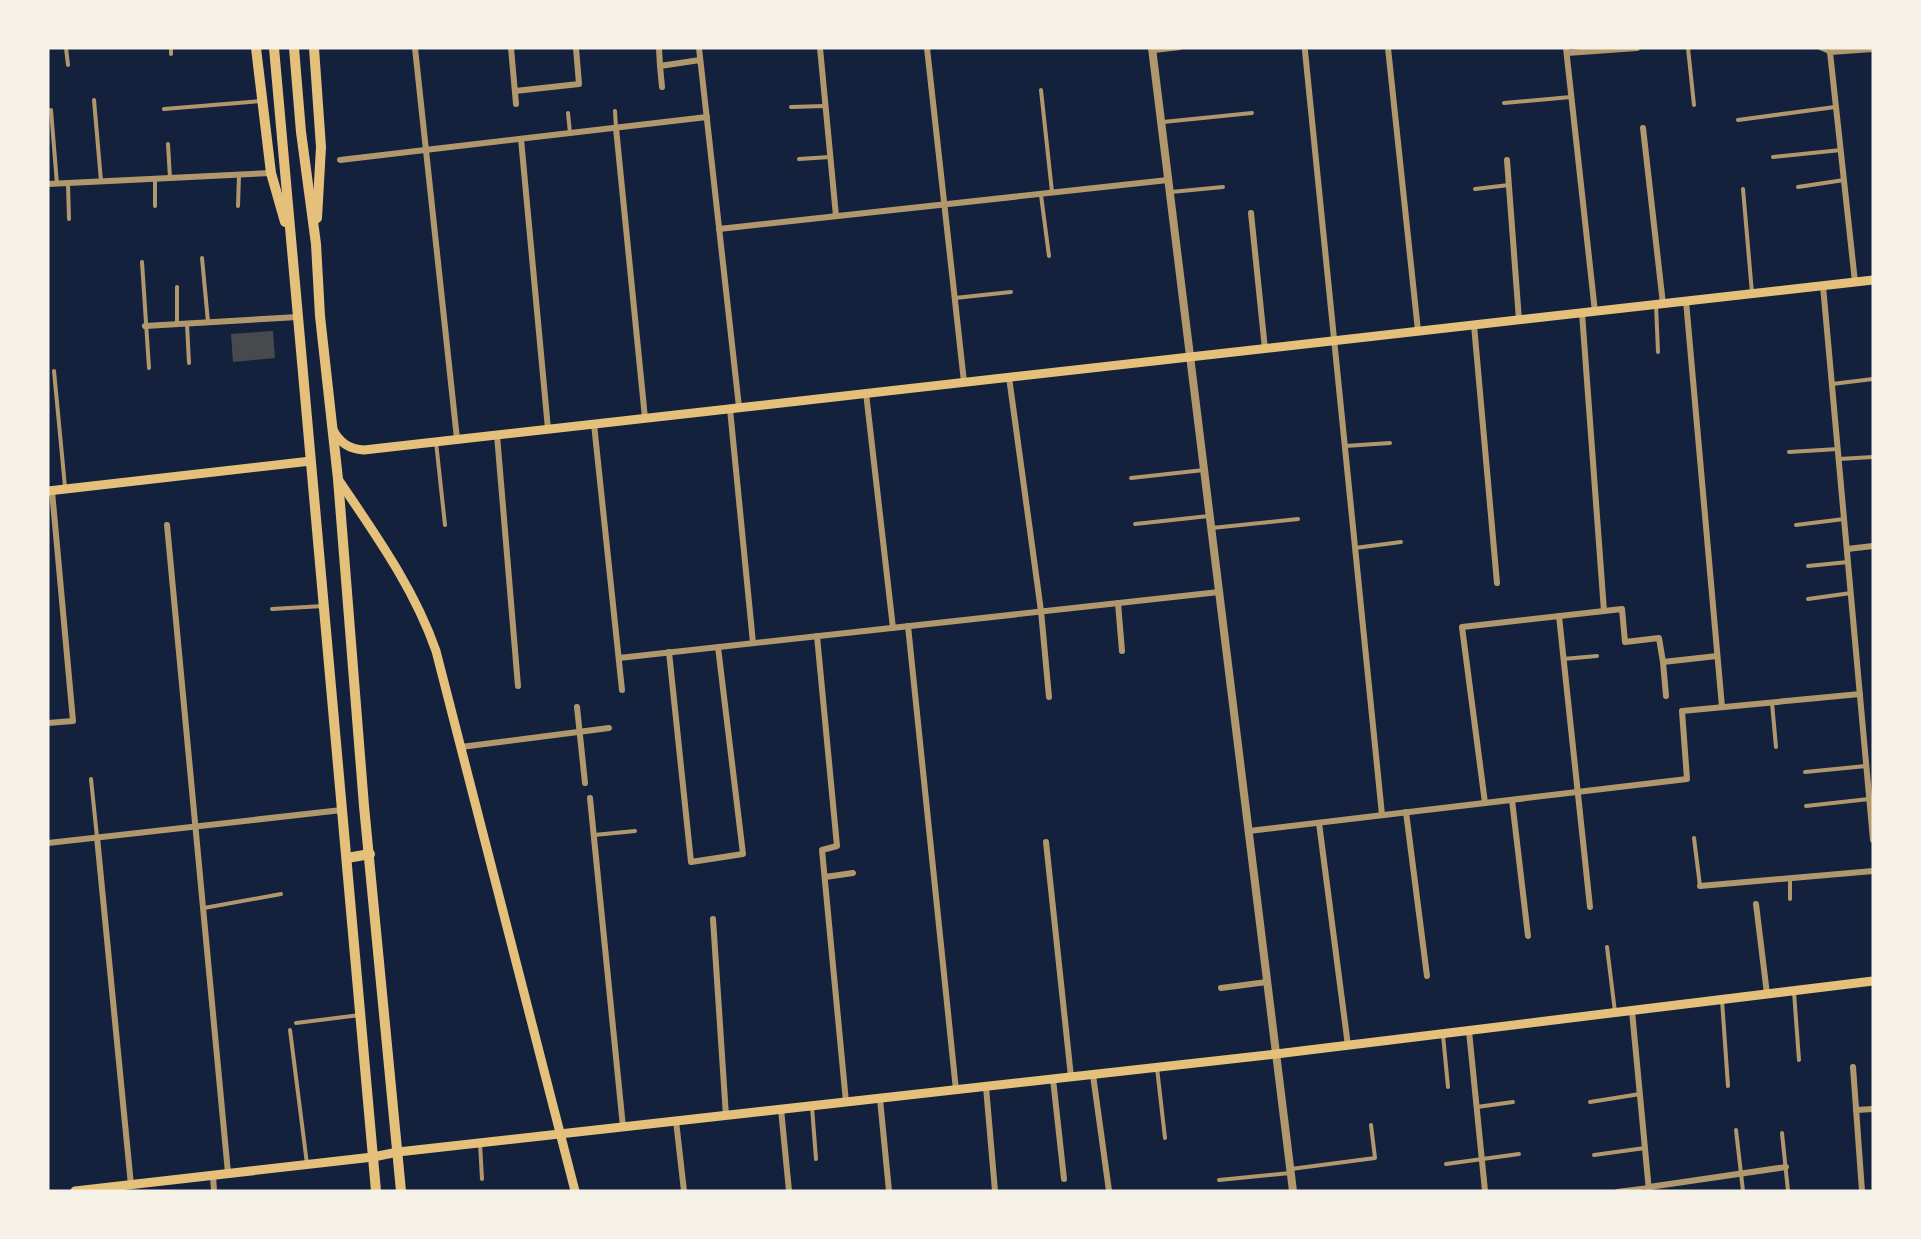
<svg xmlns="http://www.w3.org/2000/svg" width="1921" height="1239" viewBox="0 0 1921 1239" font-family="'Work Sans',sans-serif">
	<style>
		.building { fill: #48494c }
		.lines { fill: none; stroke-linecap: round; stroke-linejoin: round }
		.service { stroke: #b1986c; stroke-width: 4 }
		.minor { stroke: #b1986c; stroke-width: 6 }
		.tertiary { stroke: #b1986c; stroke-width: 8 }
		.secondary { stroke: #e5c07b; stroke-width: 9 }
		.primary { stroke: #e5c07b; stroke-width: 10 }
	</style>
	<rect width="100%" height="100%" fill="#14213d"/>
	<path class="building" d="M273 331 275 358 233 362 231 334Z"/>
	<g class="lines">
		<g class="service">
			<path d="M66 48 68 65"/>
			<path d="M171 48V54"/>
			<path d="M1688 48 1694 105"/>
			<path d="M1820 48 1829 52"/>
			<path d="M1154 51 1180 48"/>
			<path d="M1041 90 1052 192"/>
			<path d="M94 100 101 181"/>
			<path d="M1504 103 1571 97"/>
			<path d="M791 107 825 106"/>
			<path d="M164 109 261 101"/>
			<path d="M51 110 57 184"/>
			<path d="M615 111 616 128"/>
			<path d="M568 113 570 133"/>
			<path d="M1738 120 1835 107"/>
			<path d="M1163 122 1252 113"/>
			<path d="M168 144 170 178"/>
			<path d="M1773 157 1841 150"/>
			<path d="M799 159 830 157"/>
			<path d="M155 179V206"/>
			<path d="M68 184 69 219"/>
			<path d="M1798 187 1844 180"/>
			<path d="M1475 189 1509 185"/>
			<path d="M1743 189 1752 293"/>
			<path d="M1171 192 1223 187"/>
			<path d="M1041 195 1049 256"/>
			<path d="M238 206 239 175"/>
			<path d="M202 258 208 322"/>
			<path d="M142 262 149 368"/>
			<path d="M177 287V324"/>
			<path d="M955 298 1011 292"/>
			<path d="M1656 305 1658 352"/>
			<path d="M187 324 189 363"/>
			<path d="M54 371 65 487"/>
			<path d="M1832 384 1873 379"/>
			<path d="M436 442 445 525"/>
			<path d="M1345 446 1390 443"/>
			<path d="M1789 452 1838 449"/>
			<path d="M1839 459 1873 457"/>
			<path d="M1131 478 1204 470"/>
			<path d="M1135 524 1209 516"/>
			<path d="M1796 525 1844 519"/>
			<path d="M1212 528 1298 519"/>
			<path d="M1355 548 1401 542"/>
			<path d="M1808 566 1848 562"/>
			<path d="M1808 599 1851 593"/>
			<path d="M272 609 323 606"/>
			<path d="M1563 659 1597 656"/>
			<path d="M1772 703 1776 747"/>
			<path d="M1805 772 1866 766"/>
			<path d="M91 779 97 837"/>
			<path d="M1806 806 1869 799"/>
			<path d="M594 835 635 831"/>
			<path d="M1694 838 1700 886"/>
			<path d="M1790 879V899"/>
			<path d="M204 908 281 894"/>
			<path d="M1607 947 1615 1012"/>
			<path d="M1794 992 1799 1060"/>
			<path d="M1722 1000 1728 1086"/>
			<path d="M296 1023 360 1015"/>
			<path d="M290 1030 307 1164"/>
			<path d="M1443 1035 1448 1087"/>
			<path d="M1157 1068 1165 1138"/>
			<path d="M1590 1102 1640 1094"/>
			<path d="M812 1107 816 1159"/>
			<path d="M1477 1107 1513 1102"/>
			<path d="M1736 1130 1743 1191"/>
			<path d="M1782 1133 1788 1191"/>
			<path d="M480 1143 482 1179"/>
			<path d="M1594 1155 1645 1148"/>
			<path d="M1446 1164 1519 1154"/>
			<path d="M1291 1169 1375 1158 1371 1125"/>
			<path d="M1219 1180 1290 1173"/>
			<path d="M1617 1191 1649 1187"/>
		</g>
		<g class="minor">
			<path d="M415 48 457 439"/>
			<path d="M511 48 516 104"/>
			<path d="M659 48 660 66 700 60"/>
			<path d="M699 48 739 407"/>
			<path d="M820 48 836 216"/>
			<path d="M927 48 964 382"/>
			<path d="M1388 48 1418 331"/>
			<path d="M1566 48 1595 312"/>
			<path d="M1305 51 1382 815"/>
			<path d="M1567 53 1637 48"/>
			<path d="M660 66 662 87"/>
			<path d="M515 91 579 84 576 48"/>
			<path d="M616 128 645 418"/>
			<path d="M1643 128 1663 304"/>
			<path d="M521 139 548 429"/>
			<path d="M340 160 707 117"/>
			<path d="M1507 160 1519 320"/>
			<path d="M48 184 271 173"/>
			<path d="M1251 213 1265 349"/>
			<path d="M719 229 1168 180"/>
			<path d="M1855 282 1830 52 1873 49"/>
			<path d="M1823 286 1873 840"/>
			<path d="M1686 301 1722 707"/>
			<path d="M1582 313 1604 611"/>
			<path d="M1474 325 1497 583"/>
			<path d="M145 326 298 317"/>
			<path d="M1009 377 1041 611 1049 697"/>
			<path d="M866 393 893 628"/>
			<path d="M730 409 753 643"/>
			<path d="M594 424 622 690"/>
			<path d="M497 435 518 686"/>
			<path d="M167 525 228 1173"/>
			<path d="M1847 549 1873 546"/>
			<path d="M1118 603 1122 651"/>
			<path d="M1559 616 1590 907"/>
			<path d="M908 626 956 1090"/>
			<path d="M817 636 837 846 822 850 846 1102"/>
			<path d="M669 652 691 862 743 854 718 647"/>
			<path d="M619 658 1219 592"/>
			<path d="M1666 696 1663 662 1717 656"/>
			<path d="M577 707 585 783"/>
			<path d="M48 723 73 721 52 491"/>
			<path d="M461 747 609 728"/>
			<path d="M590 798 623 1127"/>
			<path d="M1512 800 1528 936"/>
			<path d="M1485 803 1462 627 1622 609 1625 642 1659 638 1663 662"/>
			<path d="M1406 812 1427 976"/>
			<path d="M1319 823 1348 1046"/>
			<path d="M1249 831 1687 779 1682 711 1860 694"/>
			<path d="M97 837 131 1185"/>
			<path d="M1046 842 1071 1077"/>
			<path d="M48 843 342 810"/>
			<path d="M825 877 853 873"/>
			<path d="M1700 886 1873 871"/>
			<path d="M1756 904 1767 994"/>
			<path d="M713 919 726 1116"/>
			<path d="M1221 988 1267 982"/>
			<path d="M1632 1011 1649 1191"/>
			<path d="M1469 1031 1485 1191"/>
			<path d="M1853 1067 1862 1191"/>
			<path d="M1093 1075 1109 1191"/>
			<path d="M1053 1079 1064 1179"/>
			<path d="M986 1087 995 1191"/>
			<path d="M880 1099 889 1191"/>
			<path d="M781 1109 789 1191"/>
			<path d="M1856 1110 1873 1109"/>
			<path d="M676 1121 684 1191"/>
			<path d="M213 1175 214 1191"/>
			<path d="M1649 1187 1786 1167"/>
		</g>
		<path class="tertiary" d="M1152 48 1293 1191"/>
		<g class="secondary">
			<path d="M333 430C340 443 349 449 364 450L1873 280"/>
			<path d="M338 479C375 534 414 588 436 651L575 1191"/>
			<path d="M48 491 311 461"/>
			<path d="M75 1191 373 1157 398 1152 1276 1054 1873 981"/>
		</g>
		<g class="primary">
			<path d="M256 48 271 173 285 222"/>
			<path d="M274 48 376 1191"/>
			<path d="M294 48 301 132 316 244 320 316 338 479 364 806 401 1191"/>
			<path d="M314 48 321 147 317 218"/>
			<path d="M347 858 370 854"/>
		</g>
	</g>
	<rect width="1921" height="1239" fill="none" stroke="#f6f1e7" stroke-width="99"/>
</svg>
